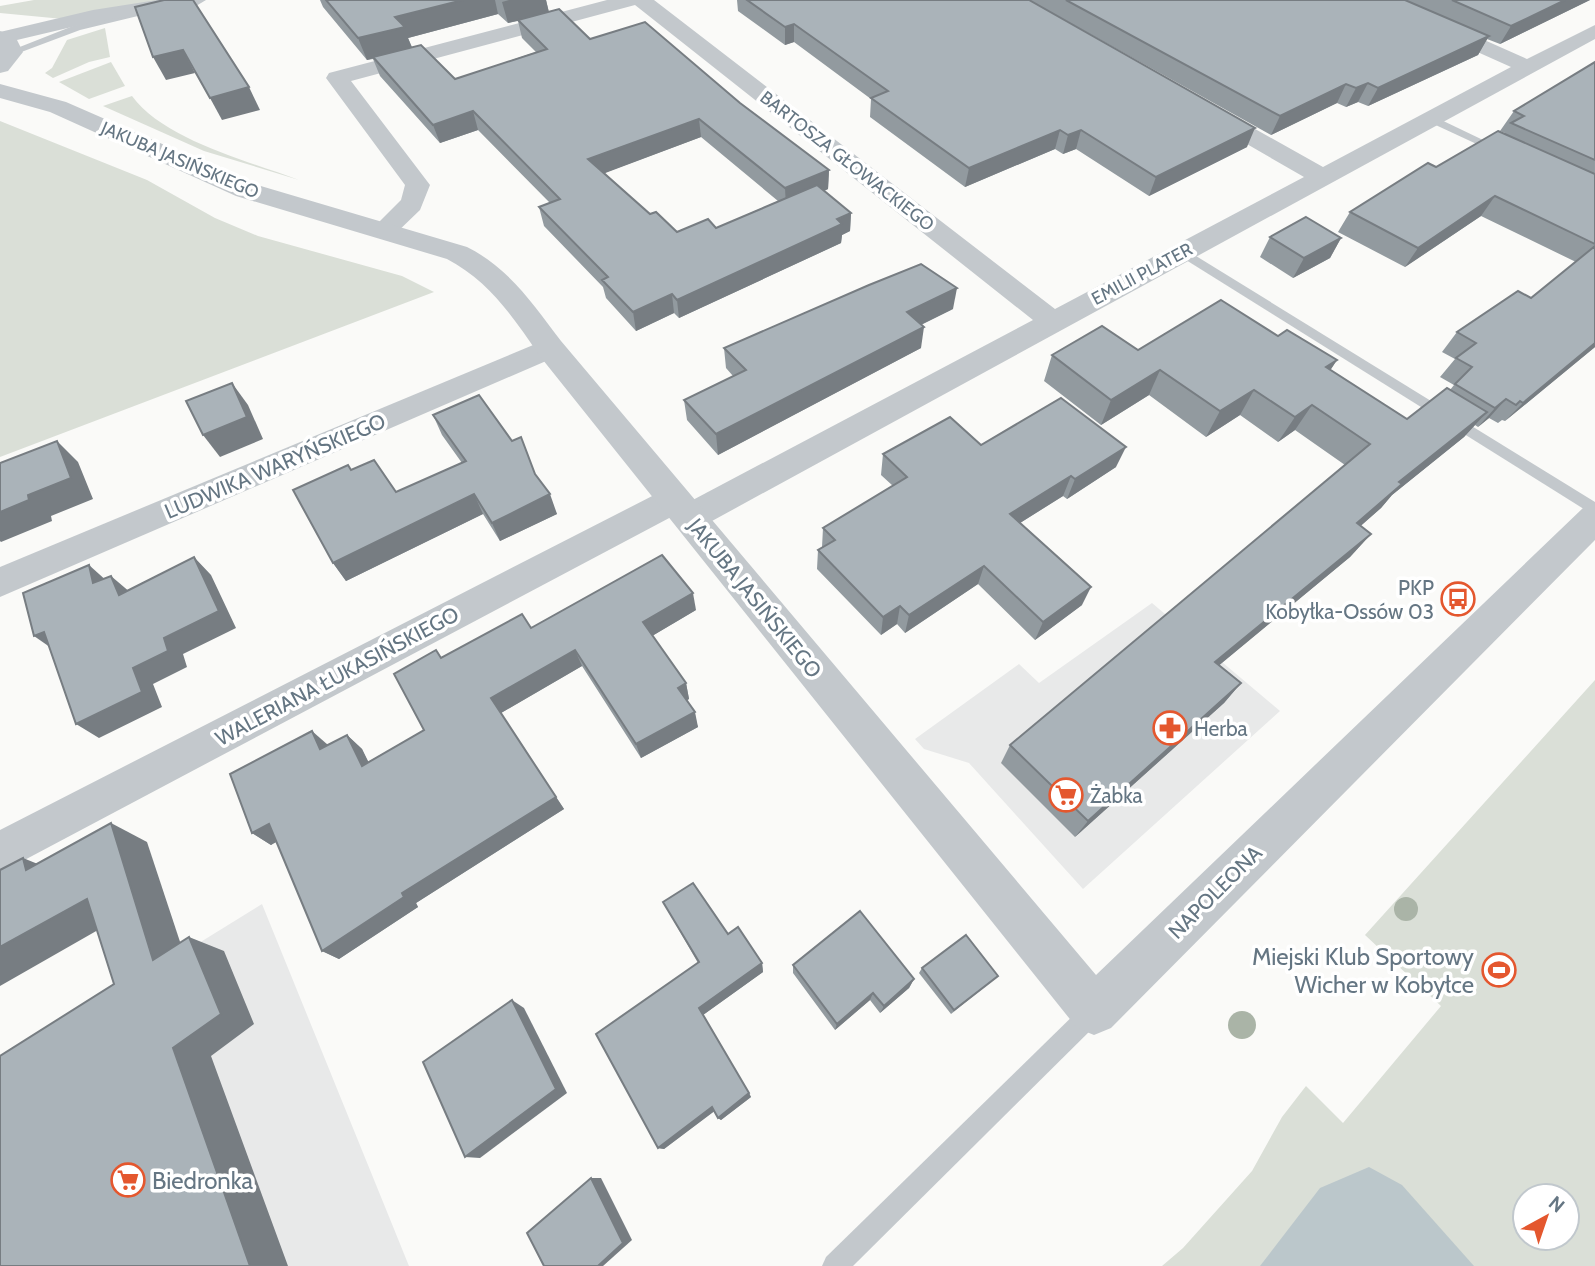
<svg xmlns="http://www.w3.org/2000/svg" width="1595" height="1266" viewBox="0 0 1595 1266" font-family="Cabin,sans-serif">
	<style>
		.built { fill: #e8e9e9 }
		.green { fill: #dadfd7; fill-rule: evenodd }
		.water { fill: #bbc7cb }
		.lines { fill: none; stroke-linecap: round; stroke-linejoin: round }
		.service { fill: #c3c8cc; fill-rule: evenodd }
		.minor { fill: #c3c8cc; fill-rule: evenodd }
		.tertiary { fill: #c3c8cc; fill-rule: evenodd }
		.tree { fill: #aab4a7 }
		.wall { fill: #929a9f; fill-rule: evenodd }
		.shaded-wall { fill: #777d82 }
		.building { fill: #aab3b9; stroke: #777d82; stroke-width: 2 }
		.labels { text-anchor: middle; dominant-baseline: central; stroke-width: 7; stroke-linejoin: round; paint-order: stroke }
		.far-street-label { font-size: 18px; fill: #657683; stroke: #fff }
		.street-label { font-size: 21px; fill: #657683; stroke: #fff }
		.poi-label { font-size: 21px; fill: #657683; stroke: #fff; text-anchor: start }
		.near-poi-label { font-size: 24px; fill: #657683; stroke: #fff; text-anchor: end }
	</style>
	<rect width="100%" height="100%" fill="#fafaf8"/>
	<g class="built">
		<path d="M1152 603 1280 711 1083 889 969 763 924 749 915 739 1019 664 1039 683Z"/>
		<path d="M262 904 409 1266H0V1066Z"/>
	</g>
	<g class="green">
		<path d="M34 0H179L63 19 0 13V6Z"/>
		<path d="M105 28 110 57 89 62 53 78 45 73 52 68 67 40Z"/>
		<path d="M111 62 125 86 89 99 59 82Z"/>
		<path d="M132 96C164 140 249 161 299 180L204 151 103 106Z"/>
		<path d="M0 121 147 180 215 218 258 236 402 276 434 292 0 457Z"/>
		<path d="M1595 680V1266H1162L1183 1248 1252 1171 1282 1117 1306 1086 1343 1123 1441 1006 1365 935ZM1525 1196H1567V1238H1525Z"/>
	</g>
	<path class="water" d="M1369 1167 1402 1185 1474 1266H1260L1320 1188Z"/>
	<g class="lines">
		<g class="service">
			<path d="M139 10 142 11V15L80 30 16 54 7 52 73 26Z"/>
			<path d="M1427 117H1435L1506 151 1496 153 1427 121Z"/>
			<path d="M1183 248 1595 502V516L1178 255 1177 252Z"/>
			<path d="M1094 1000 1102 1003 1105 1011 1102 1019 853 1266H822L826 1257 1086 1003Z"/>
		</g>
		<g class="minor">
			<path d="M157 0H206L196 6 93 22 0 44V32L93 10Z"/>
			<path d="M607 0H654L1055 309 1304 177 1200 117 1196 112 1200 107H1216L1323 167 1511 67 1370 4 1367 0H1394L1527 59 1595 25V39L701 527 689 531 677 527 673 516 0 873V830L662 491 674 487 686 491 689 502 1033 320 635 5 351 81 430 185 420 210 393 236H375L371 230 401 200 405 185 326 78 329 73Z"/>
			<path d="M550 338 560 341 565 348 560 355 0 597V567Z"/>
		</g>
		<g class="tertiary">
			<path d="M0 31 15 36 23 52 8 71 0 73Z"/>
			<path d="M0 84 66 102 254 184 467 247C509 268 533 304 561 341L1096 975 1583 508 1595 504V540L1111 1028 1094 1035 1077 1028 539 355C513 317 489 281 447 259L236 196 50 112 0 98Z"/>
		</g>
	</g>
	<g class="tree">
		<circle cx="1406" cy="909" r="12"/>
		<circle cx="1242" cy="1025" r="14"/>
	</g>
	<g class="wall">
		<path d="M320 0H546L549 12 590 39 740 103 829 170 828 189 824 191 851 213 850 231 842 235 841 243 679 318 674 313 636 331 606 298 603 287 544 226 539 207 550 203 478 130 440 143 380 76 373 59 367 60 323 7ZM498 14 508 23 518 21 522 38 536 52 455 79 412 47 408 38ZM701 137 778 201 716 228 677 232 650 214 604 173Z"/>
		<path d="M737 0H1029L1247 147 1149 196 1076 149 1063 154 1055 149 965 187 870 117 871 99 794 42 785 45 738 11Z"/>
		<path d="M1029 0H1590L1500 44 1487 39 1478 55 1368 106 1358 102 1346 107 1337 103 1271 135Z"/>
		<path d="M1595 62V347L1505 421 1502 420 1498 423 1489 418 1478 427 1475 425 1464 437 1392 495 1381 508 1360 526 1371 534 1350 557 1219 665 1241 683 1224 703 1075 837 1001 763 1010 745 1345 465 1295 430 1278 442 1240 415 1206 437 1149 395 1101 425 1044 381 1052 355 1138 350 1278 336 1337 360 1330 370 1407 419 1450 390 1454 385 1440 377 1455 359 1442 352 1457 332 1531 298 1576 262 1481 216 1405 267 1338 232 1350 212 1436 167 1504 134 1505 133 1500 131 1514 111Z"/>
		<path d="M1270 237 1341 238 1330 258 1293 278 1260 257Z"/>
		<path d="M953 309 921 325V348L718 455 687 420 684 400 733 376 726 368 724 348Z"/>
		<path d="M433 415 535 474 557 514 500 541 483 514 346 581 333 563 351 470 396 492 462 463 442 435Z"/>
		<path d="M981 445 1116 467 1067 499 1063 496 1020 523 1082 605 1035 640 978 584 905 633 897 624 881 635 817 569 818 550 822 547 823 528 893 486 881 475 883 454Z"/>
		<path d="M696 610 652 636 686 683 689 699 687 700 698 727 641 758 582 666 501 713 564 809 416 903 418 907 339 959 322 951 276 841 271 845 252 833 328 745 347 735 362 749 368 762 424 730 441 658 531 628Z"/>
		<path d="M663 902 728 934 762 963 763 972 703 1015 751 1097 721 1120 718 1118 714 1111 664 1149 658 1148 698 963Z"/>
		<path d="M793 965 914 979 909 988 880 1013 870 1000 835 1030 793 973Z"/>
		<path d="M922 968 993 980 951 1014 919 973Z"/>
	</g>
	<g class="shaded-wall">
		<path d="M463 0H495L498 14 408 38 412 48 367 60 358 38 395 17Z"/>
		<path d="M509 0H546L549 13 508 23 502 2Z"/>
		<path d="M1565 0H1590L1500 44 1511 26Z"/>
		<path d="M794 24V42L785 45V27Z"/>
		<path d="M1489 36 1478 55 1368 106 1378 88Z"/>
		<path d="M183 50 195 73 166 80 153 57Z"/>
		<path d="M1368 83 1358 102 1346 107 1356 88Z"/>
		<path d="M1346 84 1337 103 1271 135 1280 116Z"/>
		<path d="M249 87 260 110 222 120 210 98Z"/>
		<path d="M473 111 478 130 440 143 433 125Z"/>
		<path d="M699 119 701 137 592 178 588 159Z"/>
		<path d="M1255 128 1247 147 1149 196 1156 177Z"/>
		<path d="M1060 130 1055 149 965 187 969 168Z"/>
		<path d="M1081 130 1076 149 1063 154 1068 135Z"/>
		<path d="M829 170 828 189 786 207 785 188Z"/>
		<path d="M1495 196 1481 216 1405 267 1418 248Z"/>
		<path d="M851 213 850 231 842 235 841 243 679 318 677 300Z"/>
		<path d="M1341 238 1330 258 1293 278 1304 258Z"/>
		<path d="M957 288 953 309 904 333 907 312Z"/>
		<path d="M672 294 674 313 636 331 633 312Z"/>
		<path d="M924 327 921 348 718 455 716 434Z"/>
		<path d="M1595 343V347L1505 421 1523 403Z"/>
		<path d="M1337 360 1320 386 1326 367Z"/>
		<path d="M1160 370 1149 395 1101 425 1111 400Z"/>
		<path d="M232 383 248 405 263 439 220 457 203 435Z"/>
		<path d="M1254 390 1240 415 1206 437 1220 411Z"/>
		<path d="M1506 399 1489 418 1478 427 1495 408Z"/>
		<path d="M1312 405 1295 430 1278 442 1295 417Z"/>
		<path d="M1487 412 1464 437 1392 495 1381 508 1337 547 1357 523 1399 482Z"/>
		<path d="M57 441 78 462 93 499 51 516 52 521 1 542 0 541V512L28 495Z"/>
		<path d="M1126 447 1116 467 1067 499 1075 479Z"/>
		<path d="M1071 476 1063 496 1004 533 1010 514Z"/>
		<path d="M474 494 483 514 346 581 333 563Z"/>
		<path d="M550 494 557 514 500 541 492 523Z"/>
		<path d="M1371 534 1350 557 1199 682 1215 662Z"/>
		<path d="M194 557 211 575 236 628 183 654 187 667 153 684 162 707 99 738 76 724 164 638Z"/>
		<path d="M89 565 109 583H93Z"/>
		<path d="M984 566 978 584 905 633 909 615Z"/>
		<path d="M111 576 131 593 119 595Z"/>
		<path d="M1091 587 1082 605 1035 640 1043 622Z"/>
		<path d="M693 593 696 610 647 639 643 622Z"/>
		<path d="M900 606 897 624 881 635 883 617Z"/>
		<path d="M44 632 57 652 34 636Z"/>
		<path d="M575 650 582 666 501 713 491 698Z"/>
		<path d="M686 683 689 699 682 703 678 688Z"/>
		<path d="M1241 683 1224 703 1075 837 1088 821Z"/>
		<path d="M695 712 698 727 641 758 636 744Z"/>
		<path d="M312 731 328 745 320 749Z"/>
		<path d="M347 735 362 749 377 779 362 766Z"/>
		<path d="M556 797 564 809 416 903 418 907 339 959 322 951 402 893Z"/>
		<path d="M111 823 147 842 190 972 153 960Z"/>
		<path d="M269 824 287 836 271 845 252 833Z"/>
		<path d="M23 858 65 875 26 870Z"/>
		<path d="M87 899 126 914 0 986V947Z"/>
		<path d="M189 937 224 951 254 1024 211 1056 288 1266H250L173 1048Z"/>
		<path d="M762 963 763 972 703 1015 699 1008Z"/>
		<path d="M914 979 909 988 880 1013 884 1006Z"/>
		<path d="M873 993 870 1000 835 1030 837 1024Z"/>
		<path d="M512 1000 524 1008 567 1093 480 1158 465 1157Z"/>
		<path d="M749 1093 751 1097 721 1120 718 1118Z"/>
		<path d="M712 1107 716 1110 664 1149 658 1148Z"/>
		<path d="M591 1178H601L632 1240 603 1266H598Z"/>
	</g>
	<g class="building">
		<path d="M164 0H193L249 87 210 98 183 50 153 57 135 7Z"/>
		<path d="M326 0H463L395 17 405 27 358 38Z"/>
		<path d="M747 0H1029L1255 128 1156 177 1081 130 1068 135 1060 130 969 168 871 98 888 91 794 24 785 27Z"/>
		<path d="M1066 0H1405L1489 36 1378 88 1368 83 1356 88 1346 84 1280 116Z"/>
		<path d="M1452 0H1565L1511 26Z"/>
		<path d="M559 9 590 39 645 22 740 103 829 170 785 188 699 119 588 159 650 214 656 212 677 232 708 219 716 228 817 185 851 213 837 219 842 224 677 300 672 294 633 312 602 280 608 277 539 207 560 199 473 111 433 125 373 57 421 45 455 79 547 49 518 20Z"/>
		<path d="M1595 62V160L1511 123 1524 116 1514 111Z"/>
		<path d="M1498 131 1595 174V244L1495 196 1418 248 1350 212 1428 163 1436 167Z"/>
		<path d="M1306 217 1341 238 1304 258 1270 237Z"/>
		<path d="M1595 246V343L1523 403 1520 401 1516 405 1506 399 1495 408 1455 384 1472 367 1456 358 1476 343 1457 332 1518 291 1531 298Z"/>
		<path d="M921 264 957 288 907 312 924 327 716 434 684 400 746 370 724 348 869 285Z"/>
		<path d="M1221 300 1278 336 1287 330 1337 360 1326 367 1407 419 1447 388 1487 412 1399 482 1402 484 1357 523 1371 534 1215 662 1241 683 1088 821 1010 745 1370 444 1312 405 1295 417 1254 390 1220 411 1160 370 1111 400 1052 355 1102 326 1138 350Z"/>
		<path d="M232 383 247 417 203 435 186 401Z"/>
		<path d="M479 395 512 441 521 437 535 474 550 494 492 523 474 494 333 563 293 490 348 465 351 470 374 460 396 492 466 461 433 415Z"/>
		<path d="M1061 398 1126 447 1075 479 1071 476 1010 514 1091 587 1043 622 984 566 909 615 900 606 883 617 818 550 835 540 823 528 907 477 883 454 950 417 981 445Z"/>
		<path d="M57 441 71 478 28 495 29 500 0 512V463Z"/>
		<path d="M662 555 693 593 643 622 686 683 678 688 695 712 636 744 575 650 491 698 556 797 402 893 404 897 322 951 269 824 252 833 230 774 312 731 320 749 347 735 362 766 424 730 394 674 436 650 441 658 522 614 531 628Z"/>
		<path d="M194 557 219 611 164 638 168 651 133 668 142 692 76 724 44 632 34 636 23 593 89 565 93 583 111 576 119 595Z"/>
		<path d="M111 823 153 960 189 937 221 1014 173 1048 250 1266H0V1056L114 984 87 899 0 947V870L23 858 26 870Z"/>
		<path d="M693 883 728 934 738 927 762 963 699 1008 749 1093 718 1118 712 1107 658 1148 596 1034 699 962 663 902Z"/>
		<path d="M860 911 914 979 884 1006 873 993 837 1024 793 965Z"/>
		<path d="M966 935 998 976 954 1010 922 968Z"/>
		<path d="M512 1000 556 1089 465 1157 423 1062Z"/>
		<path d="M591 1178 623 1243 598 1266H544L527 1233Z"/>
	</g>
	<defs>
		<symbol id="bus-ring" viewBox="-11 -11 22 22"><circle r="9.5" fill="#fff" stroke="#e4572e" stroke-width="1.5"/><path d="M-5-6H5V4H4V6H2V4H-2V6H-4V4H-5ZM-3.5-4V0h7V-4ZM-3.5 1.2v1.5H-2V1.2ZM2 1.2v1.5H3.5V1.2Z" fill="#e4572e"/></symbol>
		<symbol id="pharmacy-ring" viewBox="-11 -11 22 22"><circle r="9.5" fill="#fff" stroke="#e4572e" stroke-width="1.5"/><path d="M-2-6h4v4h4v4h-4v4h-4v-4h-4v-4h4Z" fill="#e4572e"/></symbol>
		<symbol id="supermarket-ring" viewBox="-11 -11 22 22"><circle r="9.5" fill="#fff" stroke="#e4572e" stroke-width="1.5"/><path d="M-6-5.5h2.5l.6 2H6L4.5 2H-2.5L-4.4-4H-6ZM-1.5 3.2a1.3 1.3 0 1 0 .1 0ZM3 3.2a1.3 1.3 0 1 0 .1 0Z" fill="#e4572e"/></symbol>
		<symbol id="stadium-ring" viewBox="-11 -11 22 22"><circle r="9.5" fill="#fff" stroke="#e4572e" stroke-width="1.5"/><path d="M0-5a6.5 5 0 1 0 0 10a6.5 5 0 1 0 0-10ZM-3.5-1.8h7v3.6h-7Z" fill="#e4572e"/></symbol>
	</defs>
	<g fill-rule="evenodd">
		<use href="#bus-ring" x="1439" y="580" width="38" height="38"/>
		<use href="#pharmacy-ring" x="1151" y="709" width="38" height="38"/>
		<use href="#supermarket-ring" x="1047" y="776" width="38" height="38"/>
		<use href="#stadium-ring" x="1480" y="951" width="38" height="38"/>
		<use href="#supermarket-ring" x="109" y="1161" width="38" height="38"/>
	</g>
	<g class="labels">
		<g class="far-street-label">
			<text transform="translate(180 160) rotate(23)">JAKUBA JASIŃSKIEGO</text>
			<text transform="translate(847 161) rotate(38)">BARTOSZA GŁOWACKIEGO</text>
			<text transform="translate(1142 274) rotate(-28)">EMILII PLATER</text>
		</g>
		<g class="street-label">
			<text transform="translate(275 466) rotate(-23)">LUDWIKA WARYŃSKIEGO</text>
			<text transform="translate(755 598) rotate(51)">JAKUBA JASIŃSKIEGO</text>
			<text transform="translate(337 676) rotate(-28)">WALERIANA ŁUKASIŃSKIEGO</text>
			<text transform="translate(1215 892) rotate(-45)">NAPOLEONA</text>
		</g>
		<g class="poi-label">
			<text x="1434" y="587" text-anchor="end">PKP<tspan x="1434" dy="24">Kobyłka-Ossów 03</tspan></text>
			<text x="1194" y="728">Herba</text>
			<text x="1090" y="795">Żabka</text>
		</g>
		<g class="near-poi-label">
			<text x="1474" y="956">Miejski Klub Sportowy<tspan x="1474" dy="28">Wicher w Kobyłce</tspan></text>
			<text x="152" y="1180" text-anchor="start">Biedronka</text>
		</g>
	</g>
	<g transform="translate(1546 1217) rotate(40)"><circle r="33" fill="#ffffff" stroke="#c1c8cd" stroke-width="2"/>
	<path d="M0-5L12 26L0 18L-12 26Z" fill="#e4572e"/>
	<text y="-10" font-size="19" font-weight="bold" text-anchor="middle" fill="#657683">N</text>
	</g>
</svg>
